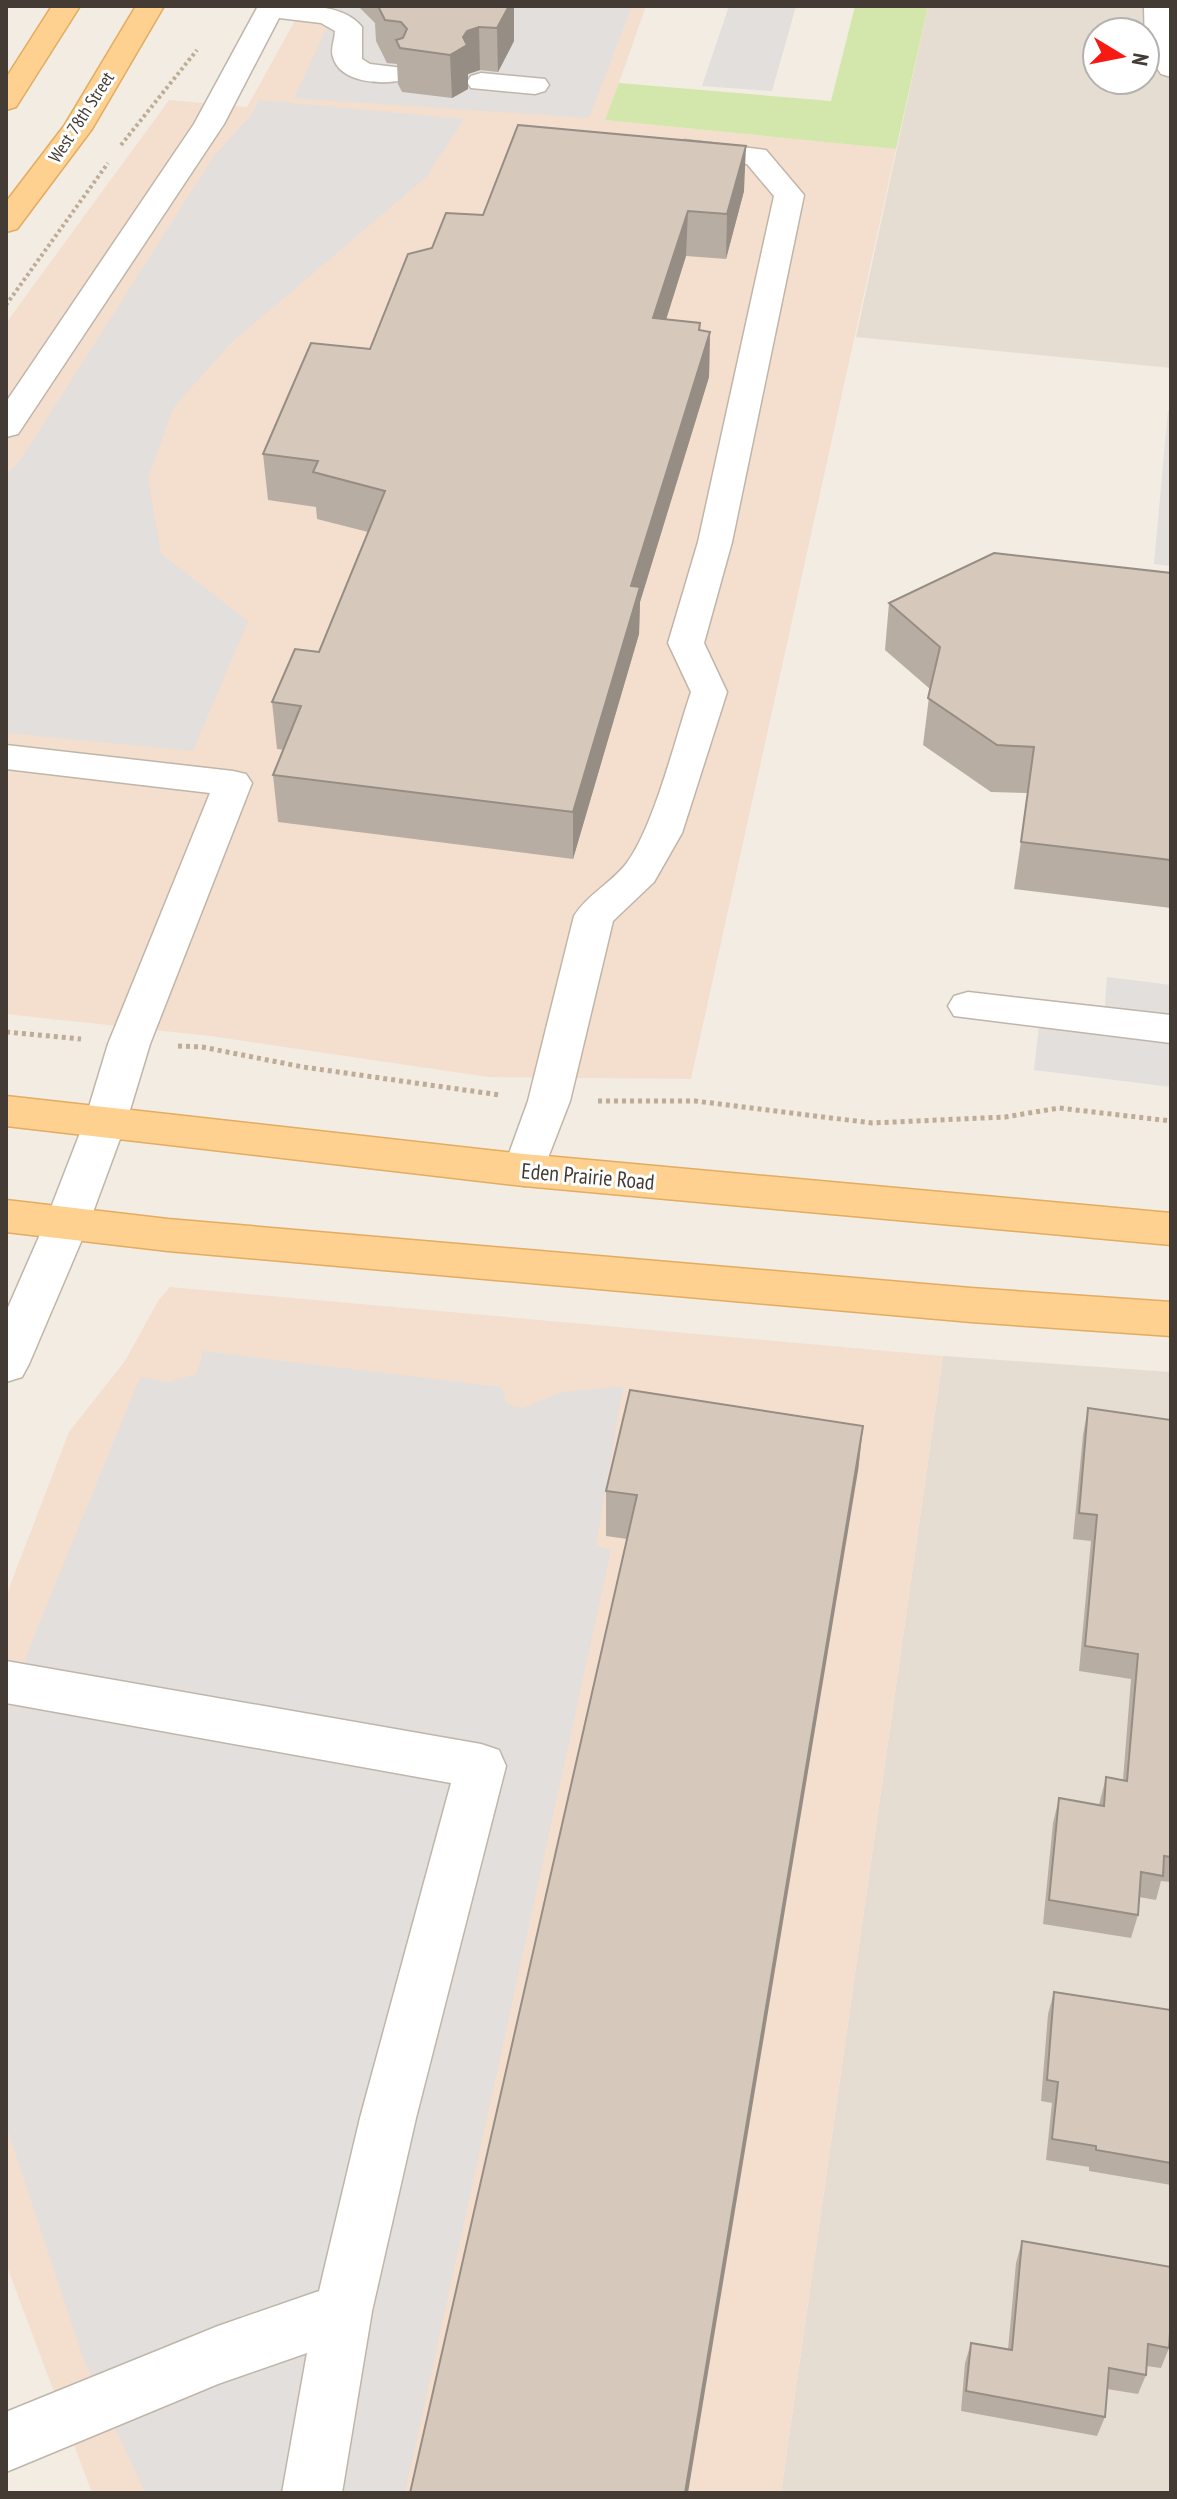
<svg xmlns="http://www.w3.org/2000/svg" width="1177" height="2499" viewBox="0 0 1177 2499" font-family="'PT Sans Narrow',sans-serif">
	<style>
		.residential { fill: #e6ddd2; fill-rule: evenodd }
		.commercial { fill: #f4dfce }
		.green { fill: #d3e7ac }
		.parking { fill: #e2dfdc }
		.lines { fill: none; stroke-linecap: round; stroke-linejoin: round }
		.minor-casing { stroke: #c0b5a9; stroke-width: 3 }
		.major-casing { stroke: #e3ac60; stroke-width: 3 }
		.path-far1 { stroke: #bfac97; stroke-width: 4; stroke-dasharray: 3 3; stroke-linecap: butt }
		.path { stroke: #bfac97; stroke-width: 5; stroke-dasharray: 4 4; stroke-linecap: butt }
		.minor { fill: #fff; fill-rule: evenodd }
		.major { fill: #fed190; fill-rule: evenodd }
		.wall { fill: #b8ada2 }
		.shaded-wall { fill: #968d84 }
		.building { fill: #d6c9bc; stroke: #968d84; stroke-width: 2 }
		.labels { text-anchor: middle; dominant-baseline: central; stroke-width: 6; stroke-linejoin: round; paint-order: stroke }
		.far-street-label { font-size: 18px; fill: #443b34; stroke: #fff }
		.street-label { font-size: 22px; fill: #443b34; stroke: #fff }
	</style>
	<rect width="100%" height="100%" fill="#f2ece3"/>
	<g class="residential">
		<path d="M928 6H1171V368L856 337ZM1097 32H1145V80H1097Z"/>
		<path d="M943 1356 1171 1372V2493H781Z"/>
	</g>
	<g class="commercial">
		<path d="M303 6H646L606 120 896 149 691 1079 488 1077 210 1036 6 1014V323L169 100 247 107Z"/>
		<path d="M170 1287 943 1356 781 2493H92L6 2264V1596L69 1432 125 1361 158 1301Z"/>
	</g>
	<path class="green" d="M855 6H928L896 149 605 120 619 83 831 101Z"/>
	<g class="parking">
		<path d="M337 6H632L589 118 294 98Z"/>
		<path d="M729 6H796L772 91 702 86Z"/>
		<path d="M259 100 464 119 426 177 230 344 174 407 148 478 161 554 248 621 193 751 6 733V476L21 459 214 156 251 115Z"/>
		<path d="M1168 411H1171V566L1154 564Z"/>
		<path d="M1107 977 1171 985V1087L1034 1070 1042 999 1105 1006Z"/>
		<path d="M203 1351 501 1387 507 1404 523 1408 563 1392 623 1386 596 1546 611 1550 405 2493H145L83 2358 6 2125V1717L30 1646 140 1377 168 1382 197 1374Z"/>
	</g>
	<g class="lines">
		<defs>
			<g id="minor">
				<path d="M258 6C290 6 341 0 362 27V59L370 64 403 68 407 74 403 80C382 85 340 83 333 57 330 49 335 39 335 31L321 23 279 18 224 124 18 434 6 437V402L194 124Z"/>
				<path d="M1144 6H1171V77L1161 74 1145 51Z"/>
				<path d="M481 73 545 79 549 85 545 91 535 94 471 88 467 82 471 76Z"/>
				<path d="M685 140 766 150 804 195 732 542 704 643 727 692 682 833 654 882 613 921 570 1101 539 1181 524 1186 509 1181 503 1170 528 1101 574 916C587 895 611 883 626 864 654 827 675 739 691 692L668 643 698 542 774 196 747 164 675 155 670 149 675 143Z"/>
				<path d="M6 745 233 771 246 774 252 783 150 1044 127 1120 89 1223 29 1364 22 1377 6 1382V1312L45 1223 85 1120 108 1044 210 793 6 769Z"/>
				<path d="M968 992 1171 1015V1043L954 1016 948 1006 954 996Z"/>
				<path d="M6 1661 481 1744 499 1750 506 1766 416 2118 372 2311 342 2493H282L307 2353 218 2384 6 2472V2412L218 2326 319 2291 360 2118 451 1783 6 1703Z"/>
			</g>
			<g id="major">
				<path d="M52 6H80L16 107 6 110V78Z"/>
				<path d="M136 6H164L92 129 17 229 6 232V202L64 126Z"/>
				<path d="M6 1096 524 1154 1171 1213V1245L524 1186 6 1126Z"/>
				<path d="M6 1200 168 1219 971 1288 1171 1302V1336L971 1322 168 1251 6 1232Z"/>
			</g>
		</defs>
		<use href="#minor" class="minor-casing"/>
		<use href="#major" class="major-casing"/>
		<g class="path-far1">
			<path d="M121 145 197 50"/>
			<path d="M6 305 108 163"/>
		</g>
		<g class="path">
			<path d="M6 1032 81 1039"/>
			<path d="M178 1046 202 1047 303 1067 500 1095"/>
			<path d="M598 1101H695L872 1123 1005 1117 1059 1108 1171 1121"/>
		</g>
		<use href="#minor" class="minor"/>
		<use href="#major" class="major"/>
	</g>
	<g class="wall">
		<path d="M358 6H514V41L498 72 480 70 468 74V89L452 98 402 92 398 84 397 64 387 63 376 41 375 23Z"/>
		<path d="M744 191 726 259 686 256 666 320 700 323V330L710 332 709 377 640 602 639 634 573 859 278 822 273 775 284 750 277 749 272 702 319 652 368 532 317 519 316 507 268 500 263 454 370 349 432 248 483 215Z"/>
		<path d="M1171 573V908L1014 889 1028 793 991 792 923 745 930 689 885 650 889 603Z"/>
		<path d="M1088 1408 1171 1420V1882L1161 1881 1156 1900 1139 1897 1138 1915 1131 1938 1043 1924 1053 1823 1059 1798 1099 1805 1106 1777 1123 1780 1131 1679 1079 1671 1091 1541 1073 1539 1083 1435Z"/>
		<path d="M863 1426 858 1471 627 1539 606 1536V1491Z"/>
		<path d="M1054 1992 1171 2010V2185L1089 2171V2167L1046 2160 1052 2103 1041 2101 1048 2014Z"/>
		<path d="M1022 2241 1169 2348 1161 2368 1146 2366V2375L1138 2394 1107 2389 1105 2417 1097 2436 961 2411 965 2363 971 2343 1008 2350 1016 2263Z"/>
	</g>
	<g class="shaded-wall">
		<path d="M509 6H514V41L498 72 497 28Z"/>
		<path d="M479 27 480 70 468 74V89L452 98 450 55 467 31Z"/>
		<path d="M746 146 744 191 726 259 727 214Z"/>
		<path d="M688 211 686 256 652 364 653 318Z"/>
		<path d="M700 323 699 368 710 332 709 377 640 602 639 634 573 859V812Z"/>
		<path d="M863 1426 858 1471 688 2493H685Z"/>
	</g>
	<g class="building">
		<path d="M378 6H509L497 28 479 27 467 31 463 37 467 45 450 55 400 48 396 40 403 38 407 29 401 22 385 20Z"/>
		<path d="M518 125 746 146 727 214 688 211 653 318 700 323 699 330 710 332 631 586 640 587 573 812 273 775 301 706 272 702 295 649 319 652 385 491 313 472 318 461 263 454 311 343 370 349 408 254 432 248 446 213 483 215Z"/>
		<path d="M994 553 1171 573V860L1021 842 1034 747 997 745 928 698 940 647 889 603Z"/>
		<path d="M630 1390 863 1426 685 2493H410L637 1495 606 1491Z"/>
		<path d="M1088 1408 1171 1420V1857L1164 1856 1163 1876 1141 1872 1138 1915 1049 1900 1059 1798 1104 1806 1106 1777 1127 1781 1138 1654 1085 1646 1097 1515 1079 1513Z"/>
		<path d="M1054 1992 1171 2010V2163L1096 2150V2146L1052 2139 1058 2082 1047 2080Z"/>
		<path d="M1022 2241 1171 2267V2318L1169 2348 1148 2344 1146 2375 1109 2368 1105 2417 966 2391 971 2343 1012 2350Z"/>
	</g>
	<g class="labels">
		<g class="far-street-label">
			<text transform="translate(81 117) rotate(-57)">West 78th Street</text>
		</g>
		<g class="street-label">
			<text transform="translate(588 1176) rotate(5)">Eden Prairie Road</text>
		</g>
	</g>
	<rect width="1177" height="2499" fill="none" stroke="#443b34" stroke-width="16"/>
	<g transform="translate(1121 56) rotate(100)"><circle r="38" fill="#ffffff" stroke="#b4b1ae" stroke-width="2"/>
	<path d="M0-6L14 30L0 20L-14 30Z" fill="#f91913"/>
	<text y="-12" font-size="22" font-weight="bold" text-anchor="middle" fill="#443b34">N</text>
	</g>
</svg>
